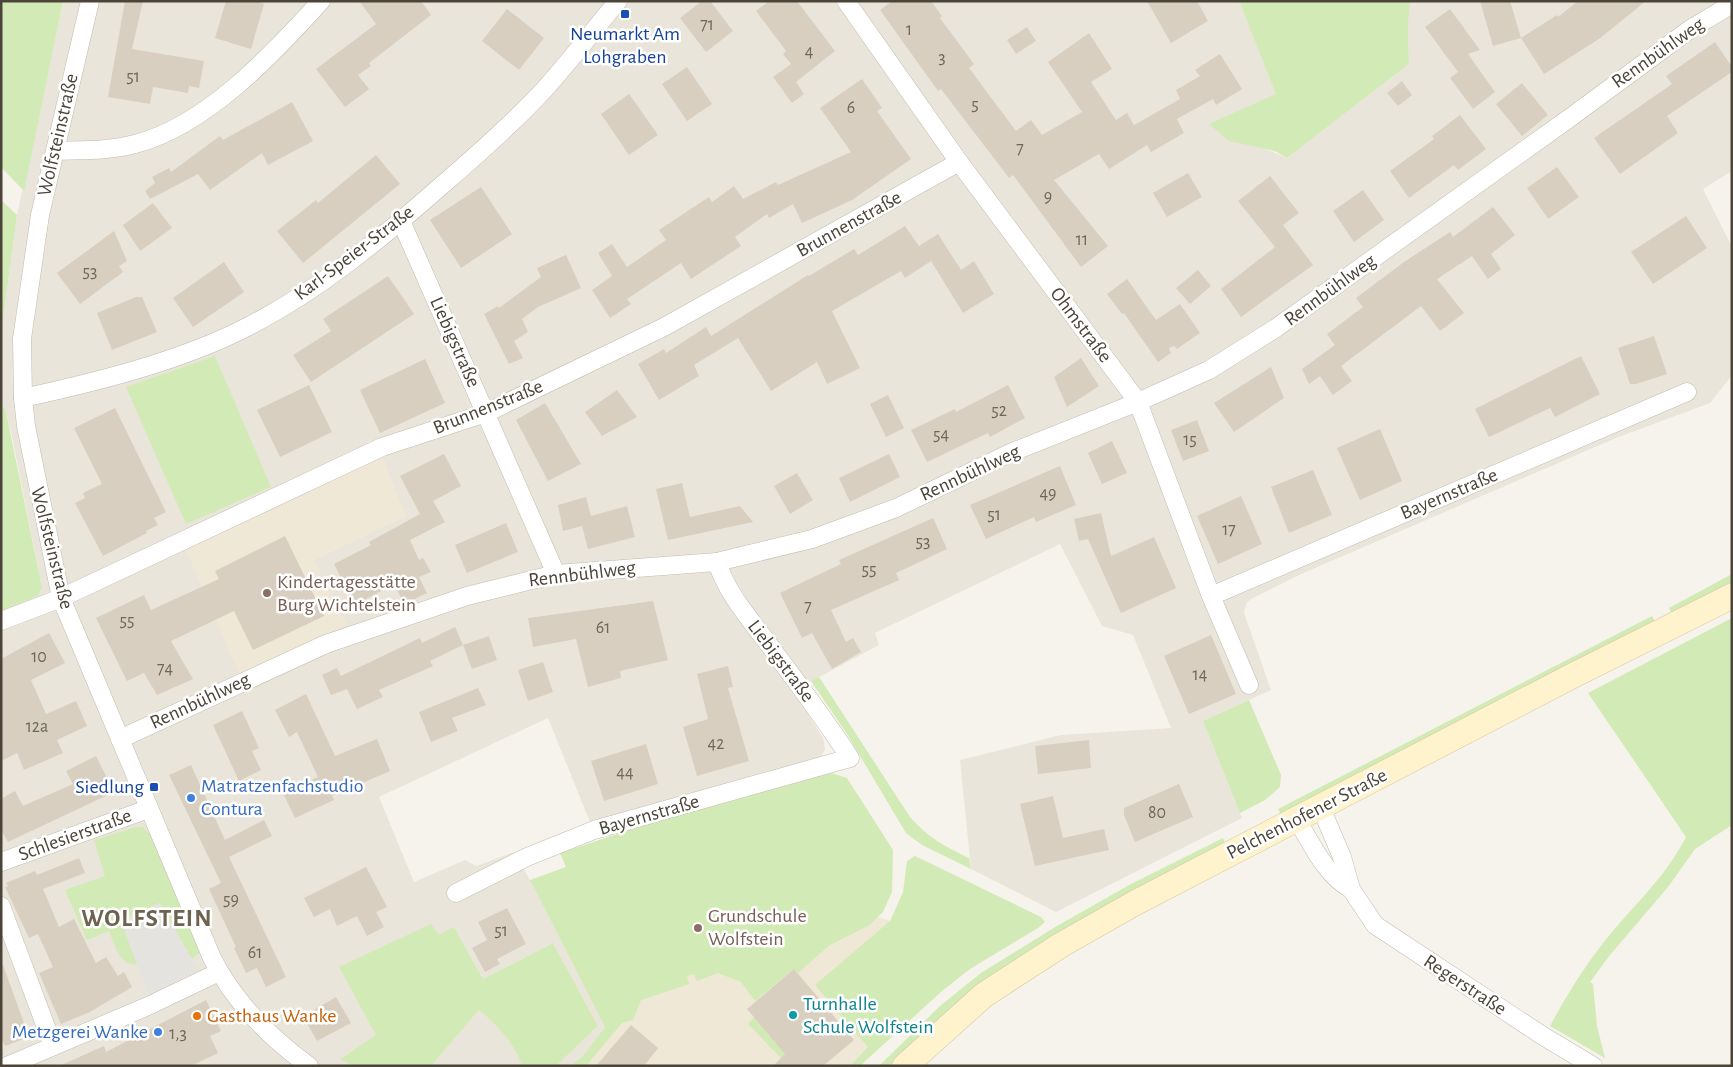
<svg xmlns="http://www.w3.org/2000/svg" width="1733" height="1067" viewBox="0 0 1733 1067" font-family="'Alegreya Sans',sans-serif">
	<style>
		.residential { fill: #eae5da; fill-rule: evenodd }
		.education { fill: #efe8d6 }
		.green { fill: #d2eab5 }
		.parking { fill: #e5e3e0 }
		.building { fill: #d8cfc1 }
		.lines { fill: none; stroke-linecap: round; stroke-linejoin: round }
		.minor-casing { stroke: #c2bbae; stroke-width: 19 }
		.secondary-casing { stroke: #d6c79b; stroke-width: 26 }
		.minor { stroke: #fff; stroke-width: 18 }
		.secondary { stroke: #fff3cd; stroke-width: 25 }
		.transit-dot { fill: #1a4fb4; stroke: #fff; stroke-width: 2 }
		.education-dot { fill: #8d6e63; stroke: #fff; stroke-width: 2 }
		.shop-dot { fill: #3f7fe0; stroke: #fff; stroke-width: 2 }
		.culture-dot { fill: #0f9aa8; stroke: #fff; stroke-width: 2 }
		.food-dot { fill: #e8710a; stroke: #fff; stroke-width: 2 }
		.labels { text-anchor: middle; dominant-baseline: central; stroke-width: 5; stroke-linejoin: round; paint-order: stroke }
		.number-label { font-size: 18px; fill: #6e675b }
		.transit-label { font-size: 20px; fill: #164399; stroke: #fff }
		.street-label { font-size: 20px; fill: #4b4439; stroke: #fff }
		.education-label { font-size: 20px; fill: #785e54; stroke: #fff; text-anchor: start }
		.shop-label { font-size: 20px; fill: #366cbe; stroke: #fff; text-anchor: start }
		.culture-label { font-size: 20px; fill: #0d838f; stroke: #fff; text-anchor: start }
		.food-label { font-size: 20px; fill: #c56008; stroke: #fff; text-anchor: start }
		.district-label { font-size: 25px; font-weight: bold; letter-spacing: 1px; fill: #6e6250; stroke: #fff }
	</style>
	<rect width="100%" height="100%" fill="#f6f3ec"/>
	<g class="residential">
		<path d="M63 1H1239L1277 94 1210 125 1287 158 1409 64 1408 28 1410 1H1732V171L1703 189 1732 247V375L1710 403 1616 438 1299 575 1251 599 1246 604 1244 613 1271 690 1203 721 1242 818 1056 912 971 869 960 760 1061 735 1171 728 1133 635 1102 626 1060 544 875 633 879 645 793 691 823 738 825 749 821 757 813 760 590 822 548 718 379 797 414 882 465 860 476 866 514 852 530 880 605 1027 582 1057 570 1066H556L598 1026 553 943 483 979 454 927 376 1036 341 1058 352 1066H1V611L38 596 42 588 12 436 5 407 1 408V334L17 215ZM406 516 313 560 346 625 186 547Z"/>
		<path d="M479 1010 505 1032 516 1050 522 1066H431Z"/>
	</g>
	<g class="education">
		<path d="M382 456 406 516 313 560 346 625 240 676 185 548Z"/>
		<path d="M530 880 870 925 879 917 890 921 869 1047 850 1066H570L582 1057 605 1027Z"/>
	</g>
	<g class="green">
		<path d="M1 1H63L24 191 1 167Z"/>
		<path d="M1239 1H1410L1408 28 1409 64 1287 158 1275 151 1229 141 1209 124 1276 94Z"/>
		<path d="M1 200 17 215 1 334Z"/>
		<path d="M215 356 271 487 186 524 126 387Z"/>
		<path d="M5 407 42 588 38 596 1 611V408Z"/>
		<path d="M1732 574V582L1672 614 1669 608Z"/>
		<path d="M1652 616 1656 623 1282 816 1278 809Z"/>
		<path d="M1732 618V825L1695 849 1668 887 1610 955 1590 982 1593 984 1597 1026 1605 1058 1550 1026C1567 995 1585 965 1608 937 1635 904 1667 875 1686 837L1588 693Z"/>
		<path d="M819 677 910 817C927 837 946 847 969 858L971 869 922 845 906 833 847 734 811 681Z"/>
		<path d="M1249 700 1281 775 1280 787 1265 800 1240 813 1203 721Z"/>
		<path d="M828 772 847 778 893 850 892 892 883 912 870 925 830 945 798 973 794 969 755 1001 741 982 718 973 697 981 694 974 687 976 689 984 641 1000 633 1020 622 1023 586 1066H570L582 1057 605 1027 530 880 566 867 560 853 669 817Z"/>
		<path d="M136 827H143L152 837 197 944 200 952 192 959 159 903 121 921 137 964C119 966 115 945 109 931L87 940 65 890 105 876 94 840Z"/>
		<path d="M1223 838 1226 845 921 1036 889 1066H879L940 1006 981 973 1057 926 1131 884Z"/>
		<path d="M915 856 1041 917 1045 922 1038 928 970 969 942 991 860 1066H850L868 1047 815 985 890 921 903 892 907 861Z"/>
		<path d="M431 924 439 935 454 927 483 979 553 943 598 1026 556 1066H522C513 1041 499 1027 479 1010L431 1066H352L340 1059 376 1035 339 967Z"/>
		<path d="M754 1017 785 1054 781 1058 748 1024Z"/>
	</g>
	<path class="parking" d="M160 903 197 969 149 995 121 921Z"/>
	<g class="building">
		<path d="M125 1H143L132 49 204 61 199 88 189 86 188 93 153 87 150 104 108 97Z"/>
		<path d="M226 1H256L264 4 251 49 215 38Z"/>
		<path d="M359 1H421L431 15 369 63 371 66 358 75 369 89 345 107 316 69 376 24Z"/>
		<path d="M702 1H710L733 31 706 52 680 18Z"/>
		<path d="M769 1H797L835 51 796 82 804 94 792 103 773 77 791 64 783 54 786 51 756 11Z"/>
		<path d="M892 1H931L942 16 940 18 974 64 969 68 1016 131 1031 120 1042 135 1082 112 1048 62 1089 33 1112 69 1091 82 1116 120 1127 113 1134 125 1180 99 1176 90 1200 76 1195 70 1220 54 1242 89 1216 105 1213 99 1177 119 1184 133 1151 152 1147 145 1109 169 1099 154 1054 180 1108 246 1081 267 1013 175 1009 178 941 89 938 91 880 10Z"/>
		<path d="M1147 1H1197L1208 21 1171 43Z"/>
		<path d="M1480 1H1510L1521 38 1493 46Z"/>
		<path d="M1578 1H1646L1599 39 1544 74 1521 38 1557 15 1558 17Z"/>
		<path d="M507 9 544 38 519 70 482 41Z"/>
		<path d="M1450 9 1480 50 1468 54 1495 92 1473 109 1450 78 1458 72 1425 27Z"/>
		<path d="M1027 27 1036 41 1016 54 1007 40Z"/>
		<path d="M1715 42 1732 67V72L1667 116 1678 133 1620 174 1594 138 1672 84 1666 76Z"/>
		<path d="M687 67 712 104 687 121 662 84Z"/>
		<path d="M862 79 882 108 877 111 911 159 852 200 802 223 793 204 769 218 767 214 735 237 741 246 691 279 681 263 627 299 631 304 610 318 592 290 612 276 598 253 612 244 627 267 666 240 659 230 709 197 712 202 734 186 743 199 776 182 778 185 851 152 820 108Z"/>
		<path d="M1402 81 1412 95 1398 106 1387 93Z"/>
		<path d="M1522 83 1548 115 1522 136 1496 104Z"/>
		<path d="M629 94 658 135 629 155 601 114Z"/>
		<path d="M292 102 313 141 268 165 262 153 210 190 198 174 150 199 145 191 155 183 152 177 169 168 171 172 220 136 223 140Z"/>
		<path d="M1460 115 1486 149 1458 170 1454 165 1409 198 1390 171 1434 139 1432 136Z"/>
		<path d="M376 155 400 184 303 263 277 231 316 200 318 203Z"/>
		<path d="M1557 167 1579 197 1548 219 1527 188Z"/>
		<path d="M1188 173 1202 197 1167 217 1153 193Z"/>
		<path d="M1270 176 1299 213 1283 225 1313 265 1241 317 1221 289 1275 247 1238 201Z"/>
		<path d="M481 187 512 234 461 268 430 220Z"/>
		<path d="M1363 190 1384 220 1354 242 1333 211Z"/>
		<path d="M153 203 172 228 140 251 123 225Z"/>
		<path d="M1493 207 1515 235 1491 254 1501 269 1488 279 1472 256 1437 279 1464 313 1440 331 1421 306 1341 366 1352 381 1333 395 1320 376 1309 384 1302 369 1335 345 1327 334 1363 307 1356 298 1404 262 1450 232 1453 237Z"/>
		<path d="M1686 216 1707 248 1653 284 1631 252Z"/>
		<path d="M905 226 919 246 938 234 961 270 974 261 994 294 963 313 931 261 905 278 901 271 832 311 860 368 827 384 817 362 771 391 738 338 694 365 699 376 659 400 638 364 664 349 666 353 706 327 711 336 808 275 809 276 854 249 858 255Z"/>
		<path d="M114 231 127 261 119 266 123 272 80 304 57 273Z"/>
		<path d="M566 255 581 288 538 307 522 319 528 332 514 341 523 358 509 364 484 314 498 306 499 308 541 277 537 268Z"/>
		<path d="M224 262 244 292 193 327 173 298Z"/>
		<path d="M1198 270 1211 286 1190 304 1176 288Z"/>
		<path d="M388 276 414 314 311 382 293 355 331 331 323 319Z"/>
		<path d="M1127 279 1156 320 1180 304 1200 333 1177 349 1174 346 1169 348 1171 353 1158 362 1124 313 1122 314 1107 294Z"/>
		<path d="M136 297H142L157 332 112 350 97 313Z"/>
		<path d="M1654 336 1667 374 1636 384H1630L1618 348Z"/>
		<path d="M1581 356 1600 394 1555 417 1550 408 1489 437 1475 409Z"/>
		<path d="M1081 358 1099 386 1067 407 1054 377Z"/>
		<path d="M425 359 445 403 380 433 360 390Z"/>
		<path d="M1271 367 1284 398 1234 432 1214 403Z"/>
		<path d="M309 385 332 432 280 457 257 410Z"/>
		<path d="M1008 385 1025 418 990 437 988 433 927 462 911 430 955 409 956 412Z"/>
		<path d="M617 390 637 417 602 436 585 412Z"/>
		<path d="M888 395 904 428 886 437 870 404Z"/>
		<path d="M545 403 581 464 548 481 516 420Z"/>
		<path d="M115 408 166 512 154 518 158 525 146 531 147 533 103 556 75 503 85 498 83 493 102 484 74 428Z"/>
		<path d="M1197 420 1209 451 1183 461 1171 430Z"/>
		<path d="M1380 429 1402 481 1360 500 1337 448Z"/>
		<path d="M1112 441 1127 473 1102 484 1088 453Z"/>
		<path d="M444 454 461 486 433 501 445 522 410 540 419 560 423 558 431 572 419 577 427 593 404 604 394 584 355 605 334 564 371 545 369 542 420 514 400 476Z"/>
		<path d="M889 454 900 477 850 502 839 478Z"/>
		<path d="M1060 466 1076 505 1036 522 1034 517 986 539 970 505Z"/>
		<path d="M1313 470 1332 515 1289 533 1271 487Z"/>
		<path d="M797 473 813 500 790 514 774 486Z"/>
		<path d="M682 483 690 517 740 506 753 522 668 540 656 489Z"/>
		<path d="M1241 496 1262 544 1218 564 1197 516Z"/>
		<path d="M586 497 591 516 627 506 635 537 588 549 582 526 563 531 558 505Z"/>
		<path d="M1101 513 1111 556 1154 537 1176 588 1121 613 1088 539 1079 541 1074 519Z"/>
		<path d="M933 518 947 549 896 573 899 580 831 610 846 642 853 638 861 652 832 669 812 633 802 638 780 593 841 564 839 560Z"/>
		<path d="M506 523 518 552 467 573 455 545Z"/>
		<path d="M285 536 324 616 253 650 234 611 171 641 193 679 157 695 144 673 127 681 96 618 144 595 151 610 219 579 215 571Z"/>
		<path d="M653 601 668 660 620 671 621 678 588 687 576 639 533 647 528 618Z"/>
		<path d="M455 627 463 645 430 661 433 666 379 690 383 697 357 709 347 689 331 695 322 675 337 668 341 676 420 638 422 643Z"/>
		<path d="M49 633 65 663 31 680 46 714 76 701 87 726 57 740 63 753 24 770 17 753 1 761V659Z"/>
		<path d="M1211 635 1236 694 1189 714 1164 656Z"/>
		<path d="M489 636 497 660 472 669 463 645Z"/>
		<path d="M543 662 553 692 528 701 518 670Z"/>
		<path d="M728 666 733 687 728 688 749 761 697 776 683 727 708 719 697 674Z"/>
		<path d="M478 688 486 705 452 718 458 731 431 742 419 712Z"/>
		<path d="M306 694 335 756 377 739 390 771 332 796 334 800 295 818 283 793 318 777 297 732 289 737 275 710Z"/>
		<path d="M242 711 259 748 252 751 261 770 239 781 213 725Z"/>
		<path d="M1089 740 1091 768 1038 774 1035 746Z"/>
		<path d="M646 744 658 784 604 801 591 761Z"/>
		<path d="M96 756 114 792 8 842 1 830V799L15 791 23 806 73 784 66 771Z"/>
		<path d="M191 765 225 840 264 820 272 836 229 857 286 977 266 987 257 968 246 973 234 948 236 947 209 889 221 883 169 775Z"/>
		<path d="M1179 784 1193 817 1135 842 1124 815V808Z"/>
		<path d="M1053 796 1063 838 1104 829 1109 850 1035 866 1020 804Z"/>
		<path d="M79 858 85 873 43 889 59 927 74 919 96 963 106 957 118 976 124 972 132 987 90 1012 61 1024 39 973 53 967 38 934 29 938 5 887H8L6 883 35 871 37 875Z"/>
		<path d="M366 867 387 907 376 912 384 927 367 936 357 916 337 926 330 909 314 917 304 898Z"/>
		<path d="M507 908 526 944 497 959 500 964 485 972 472 948 487 940 478 922Z"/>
		<path d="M1 965H3L29 1037 5 1046 1 1036Z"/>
		<path d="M794 969 854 1040 823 1066H773L785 1054 747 1009Z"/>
		<path d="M336 997 351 1023 317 1041 303 1016Z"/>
		<path d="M206 1000 221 1031 210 1036 218 1053 191 1066H59L104 1046 106 1052Z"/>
		<path d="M631 1025 658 1048 644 1066H596Z"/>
	</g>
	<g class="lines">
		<defs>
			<g id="minor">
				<path d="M90 1 40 215 22 339 23 398 26 426 61 598 212 958C235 1003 269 1037 309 1066"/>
				<path d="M846 1 959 162 1138 402 1211 596 1249 685"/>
				<path d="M55 151C81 150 110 151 135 144 206 126 273 54 321 1"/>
				<path d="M401 221 556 574"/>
				<path d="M23 398C96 382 182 361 249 326 319 290 382 238 441 186 476 156 511 125 543 91 569 62 593 31 618 1"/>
				<path d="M1211 596 1687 392"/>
				<path d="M1 621 61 598 382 447 486 413 664 327 959 162"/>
				<path d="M120 739 326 644 467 596 556 574 717 562 812 539 896 508 1010 453 1138 402 1209 370 1276 328 1571 117 1689 30 1732 4"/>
				<path d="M1321 808 1342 857 1351 889 1375 925 1543 1036 1593 1066"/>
				<path d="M1297 820C1312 844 1325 875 1351 889"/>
				<path d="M1 862 148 809"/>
				<path d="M456 893 527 857 594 830 850 758C825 719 797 683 770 646 750 619 727 594 717 562"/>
				<path d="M1 906 53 1046"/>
				<path d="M7 1066 148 1006 219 972"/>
			</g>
			<path id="secondary" d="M905 1066 984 995 1061 945 1135 903 1574 675 1732 596"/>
		</defs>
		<use href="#minor" class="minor-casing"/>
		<use href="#secondary" class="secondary-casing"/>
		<use href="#minor" class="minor"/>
		<use href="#secondary" class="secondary"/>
	</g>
	<g class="transit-dot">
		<rect x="620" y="9" width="10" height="10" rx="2.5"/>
		<rect x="149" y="782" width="10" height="10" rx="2.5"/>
	</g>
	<g class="education-dot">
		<circle cx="267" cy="593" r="5"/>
		<circle cx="698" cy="928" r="5"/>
	</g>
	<g class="shop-dot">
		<circle cx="191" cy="798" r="5"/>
		<circle cx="158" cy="1032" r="5"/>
	</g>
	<circle class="culture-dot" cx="793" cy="1015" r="5"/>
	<circle class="food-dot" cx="197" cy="1016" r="5"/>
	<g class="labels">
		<g class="number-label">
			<text x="707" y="25">71</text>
			<text x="909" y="30">1</text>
			<text x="809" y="52">4</text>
			<text x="942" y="58">3</text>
			<text x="133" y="77">51</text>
			<text x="975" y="105">5</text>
			<text x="851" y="108">6</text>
			<text x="1020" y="149">7</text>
			<text x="1048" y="197">9</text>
			<text x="1082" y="240">11</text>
			<text x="90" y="272">53</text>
			<text x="999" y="411">52</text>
			<text x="941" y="435">54</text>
			<text x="1190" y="440">15</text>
			<text x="1048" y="494">49</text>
			<text x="994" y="515">51</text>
			<text x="1229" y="530">17</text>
			<text x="923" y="542">53</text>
			<text x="869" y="570">55</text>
			<text x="808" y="607">7</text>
			<text x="127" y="621">55</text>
			<text x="603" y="628">61</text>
			<text x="39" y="657">10</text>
			<text x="165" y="669">74</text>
			<text x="1200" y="675">14</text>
			<text x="37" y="727">12a</text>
			<text x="716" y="744">42</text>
			<text x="625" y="773">44</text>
			<text x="1157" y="813">80</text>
			<text x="231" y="900">59</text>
			<text x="501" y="931">51</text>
			<text x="255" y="953">61</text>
			<text x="178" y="1034">1,3</text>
		</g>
		<g class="transit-label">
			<text x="625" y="34">Neumarkt Am<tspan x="625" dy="23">Lohgraben</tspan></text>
			<text x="144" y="787" text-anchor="end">Siedlung</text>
		</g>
		<g class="street-label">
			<text transform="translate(1658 53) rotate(-35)">Rennbühlweg</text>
			<text transform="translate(58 135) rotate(-77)">Wolfsteinstraße</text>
			<text transform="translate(849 224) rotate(-29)">Brunnenstraße</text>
			<text transform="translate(354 253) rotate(-37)">Karl-Speier-Straße</text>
			<text transform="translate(1330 290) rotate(-36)">Rennbühlweg</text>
			<text transform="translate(1081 325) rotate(53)">Ohmstraße</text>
			<text transform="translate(455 342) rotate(66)">Liebigstraße</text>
			<text transform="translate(488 407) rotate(-22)">Brunnenstraße</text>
			<text transform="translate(970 473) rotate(-25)">Rennbühlweg</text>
			<text transform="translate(1449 494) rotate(-23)">Bayernstraße</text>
			<text transform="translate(52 548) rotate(76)">Wolfsteinstraße</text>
			<text transform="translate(582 574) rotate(-7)">Rennbühlweg</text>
			<text transform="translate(781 661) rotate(53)">Liebigstraße</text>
			<text transform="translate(200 701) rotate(-25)">Rennbühlweg</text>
			<text transform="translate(1307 814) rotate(-27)">Pelchenhofener Straße</text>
			<text transform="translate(649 815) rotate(-16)">Bayernstraße</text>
			<text transform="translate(75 835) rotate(-20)">Schlesierstraße</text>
			<text transform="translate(1465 985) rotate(33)">Regerstraße</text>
		</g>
		<g class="education-label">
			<text x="277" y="582">Kindertagesstätte<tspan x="277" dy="23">Burg Wichtelstein</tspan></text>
			<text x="708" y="916">Grundschule<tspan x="708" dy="23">Wolfstein</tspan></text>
		</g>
		<g class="shop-label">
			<text x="201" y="786">Matratzenfachstudio<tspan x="201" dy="23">Contura</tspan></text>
			<text x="148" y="1032" text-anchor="end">Metzgerei Wanke</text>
		</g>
		<g class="culture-label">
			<text x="803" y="1004">Turnhalle<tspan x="803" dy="23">Schule Wolfstein</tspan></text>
		</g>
		<g class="food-label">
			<text x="207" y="1016">Gasthaus Wanke</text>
		</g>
		<g class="district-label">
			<text x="147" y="918">WOLFSTEIN</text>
		</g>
	</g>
	<rect width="1733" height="1067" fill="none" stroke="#4b4439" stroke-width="5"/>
</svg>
